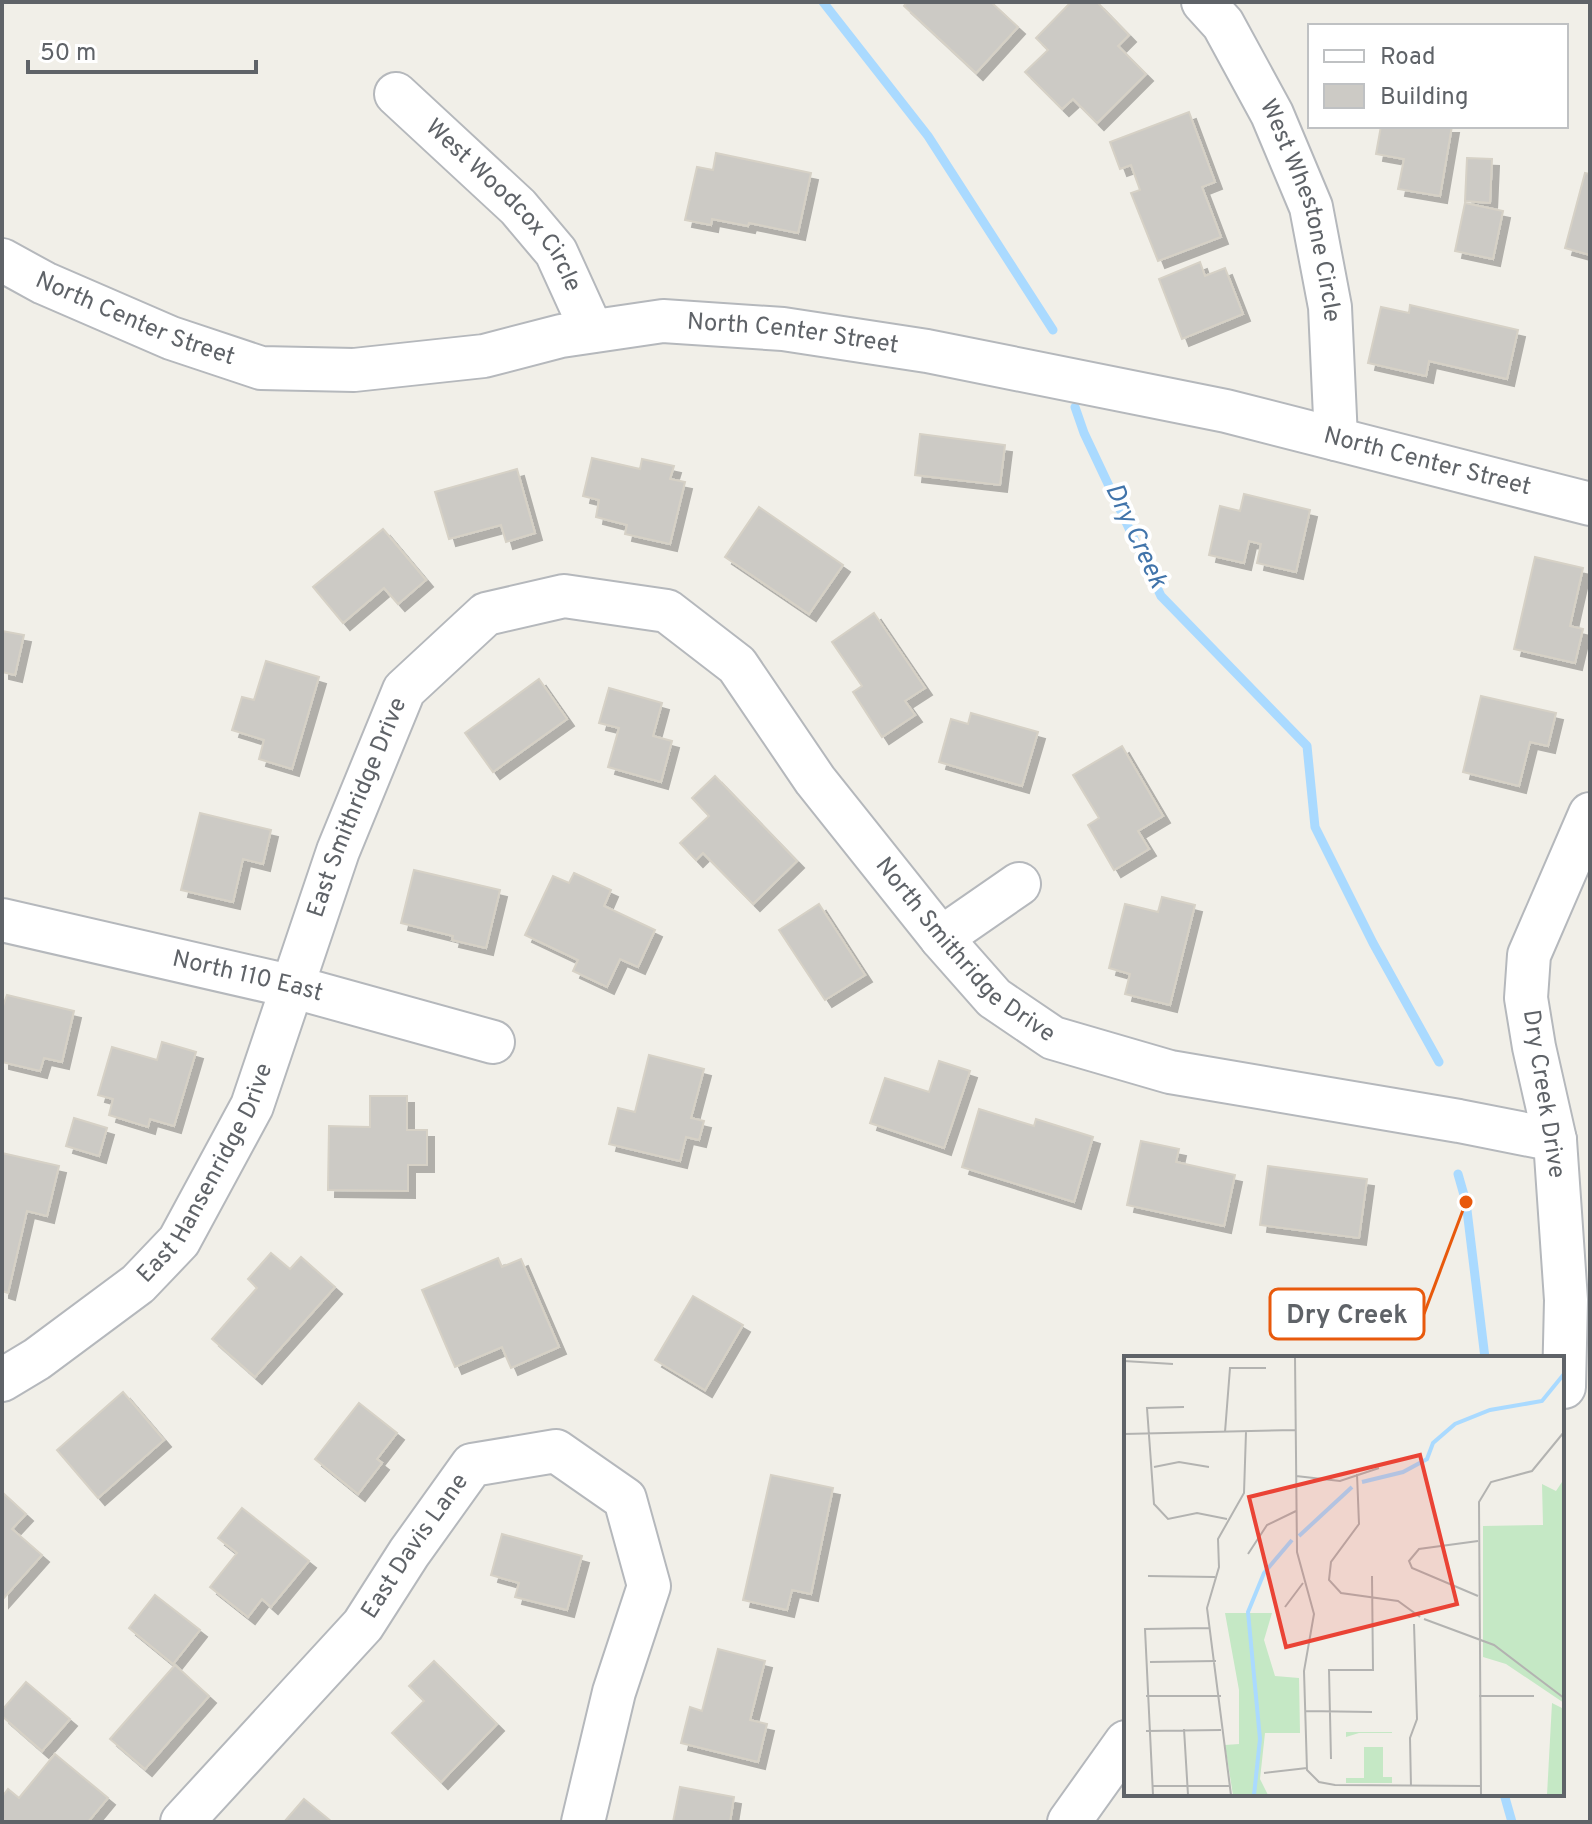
<svg xmlns="http://www.w3.org/2000/svg" width="1592" height="1824" viewBox="0 0 1592 1824" font-family="Overpass,sans-serif">
	<style>
		.lines { fill: none; stroke-linecap: round; stroke-linejoin: round }
		.stream { stroke: #aadaff; stroke-width: 9 }
		.building { fill: #cccac5; stroke: #d6d1c6; stroke-width: 2; filter: url(#shadow) }
		.minor-casing { stroke: #b5b8bc; stroke-width: 46 }
		.minor { stroke: #fff; stroke-width: 42 }
		.labels { text-anchor: middle; dominant-baseline: central; stroke-width: 8; stroke-linejoin: round; paint-order: stroke }
		.street-label { font-size: 24px; fill: #5f6368; stroke: #fff }
		.water-label { font-size: 26px; font-style: italic; fill: #4174aa; stroke: #fff }
		.inset-river { fill: none; stroke: #aadaff; stroke-width: 4 }
		.inset-road { fill: none; stroke: #b3b3b1; stroke-width: 2 }
		.view { fill: #ea4335; fill-opacity: 0.15; stroke: #ea4335; stroke-width: 4 }
		.inset-edge { fill: none; stroke: #5f6368; stroke-width: 4 }
		.leader { fill: none; stroke: #e8590c; stroke-width: 3 }
		.callout-dot { fill: #e8590c; stroke: #fff; stroke-width: 3 }
		.callout { fill: #fff; stroke: #e8590c; stroke-width: 3 }
		.callout-label { font-size: 26px; text-anchor: middle; font-weight: bold; fill: #5f6368 }
	</style>
	<defs>
		<filter id="shadow"><feDropShadow dx="7" dy="7" stdDeviation="0" flood-color="#0004"/></filter>
	</defs>
	<rect width="100%" height="100%" fill="#f1efe8"/>
	<g class="lines">
		<g class="stream">
			<path d="M823 2 928 136 1053 330"/>
			<path d="M1075 407 1084 433 1161 596 1307 746 1315 827 1373 943 1439 1062"/>
			<path d="M1458 1174 1466 1202 1485 1358"/>
			<path d="M1504 1794 1512 1822"/>
		</g>
	</g>
	<g class="building">
		<path d="M907 2H991L1018 27 976 73 904 6Z"/>
		<path d="M1071 2H1097L1129 35 1118 46 1146 74 1097 123 1073 99 1062 109 1025 72 1048 50 1036 38Z"/>
		<path d="M1189 112 1215 182 1202 187 1221 237 1158 261 1131 193 1140 190 1131 165 1120 169 1110 142Z"/>
		<path d="M1381 126H1452L1440 196 1398 189 1404 159 1376 154Z"/>
		<path d="M716 153 811 173 798 233 749 223 748 226 712 219 711 225 685 220 697 167 713 170Z"/>
		<path d="M1467 158 1492 159 1490 203 1465 201Z"/>
		<path d="M1585 173 1590 174V255L1565 248Z"/>
		<path d="M1465 203 1503 211 1493 259 1455 251Z"/>
		<path d="M1200 262 1205 276 1225 268 1243 314 1182 339 1159 279Z"/>
		<path d="M1410 305 1518 330 1507 379 1429 361 1426 376 1368 363 1381 307 1409 313Z"/>
		<path d="M920 434 1005 445 1000 485 915 475Z"/>
		<path d="M592 458 640 469 642 459 674 466 670 479 685 482 670 544 625 534 627 525 596 517 599 500 583 496Z"/>
		<path d="M517 469 535 533 506 542 501 525 449 539 435 492Z"/>
		<path d="M1244 494 1310 510 1296 572 1257 563 1261 544 1249 541 1244 563 1209 555 1220 506 1240 511Z"/>
		<path d="M759 507 843 565 809 614 725 557Z"/>
		<path d="M383 529 426 580 398 604 384 588 343 623 313 587Z"/>
		<path d="M1535 557 1583 568 1570 626 1583 629 1575 663 1514 649Z"/>
		<path d="M874 613 925 688 905 701 915 715 882 737 853 692 862 686 832 642Z"/>
		<path d="M2 631 24 635 15 675 2 672Z"/>
		<path d="M266 661 319 677 292 769 259 759 264 740 232 730 242 697 254 700Z"/>
		<path d="M539 679 567 719 493 772 465 733Z"/>
		<path d="M609 688 662 703 653 736 672 741 661 782 608 767 619 728 599 723Z"/>
		<path d="M1481 696 1556 713 1548 746 1530 742 1519 786 1463 772Z"/>
		<path d="M971 713 1038 732 1022 786 939 762 951 719 968 724Z"/>
		<path d="M1122 746 1163 816 1138 831 1149 849 1114 870 1088 825 1099 818 1073 775Z"/>
		<path d="M715 776 797 861 753 904 703 853 696 860 680 843 709 816 692 798Z"/>
		<path d="M200 813 271 830 263 864 243 859 233 902 181 890Z"/>
		<path d="M414 870 500 890 486 948 452 940 453 936 401 923Z"/>
		<path d="M574 873 611 890 604 906 655 930 638 967 620 959 607 987 573 971 578 960 525 935 553 876 569 883Z"/>
		<path d="M1162 897 1195 905 1170 1005 1125 994 1130 974 1109 968 1125 904 1158 912Z"/>
		<path d="M819 904 865 975 825 1000 779 930Z"/>
		<path d="M7 995 74 1011 62 1062 44 1058 40 1071 2 1062V1009Z"/>
		<path d="M162 1042 196 1052 174 1126 150 1119 148 1127 109 1115 113 1099 98 1095 112 1047 157 1060Z"/>
		<path d="M649 1055 704 1069 691 1118 704 1121 699 1140 686 1137 680 1161 609 1144 618 1108 635 1112Z"/>
		<path d="M939 1061 970 1071 944 1148 870 1123 885 1078 929 1092Z"/>
		<path d="M370 1096H407V1130H427V1165H408V1191L328 1190 329 1126 370 1127Z"/>
		<path d="M979 1109 1034 1126 1036 1119 1093 1137 1074 1202 962 1167Z"/>
		<path d="M74 1118 107 1128 99 1156 66 1146Z"/>
		<path d="M1141 1141 1179 1149 1176 1162 1235 1175 1224 1226 1127 1205Z"/>
		<path d="M2 1153 59 1166 47 1216 27 1211 8 1293 2 1291Z"/>
		<path d="M1268 1166 1367 1179 1359 1238 1260 1225Z"/>
		<path d="M271 1253 290 1269 301 1257 335 1287 255 1377 212 1339 257 1288 248 1279Z"/>
		<path d="M498 1258 502 1267 521 1259 559 1347 511 1368 502 1347 455 1367 422 1290Z"/>
		<path d="M693 1296 743 1325 705 1390 655 1360Z"/>
		<path d="M123 1392 164 1440 98 1498 57 1450Z"/>
		<path d="M359 1403 397 1433 377 1459 382 1463 358 1494 315 1459Z"/>
		<path d="M771 1475 833 1488 811 1594 792 1590 787 1610 743 1600Z"/>
		<path d="M2 1492 26 1514 12 1529 42 1555 2 1600Z"/>
		<path d="M242 1508 309 1561 271 1607 262 1599 248 1617 210 1587 237 1553 218 1538Z"/>
		<path d="M502 1534 582 1556 567 1610 515 1597 519 1583 491 1575Z"/>
		<path d="M155 1595 200 1630 173 1664 129 1628Z"/>
		<path d="M718 1649 765 1661 750 1720 767 1724 758 1762 681 1743 690 1707 702 1711Z"/>
		<path d="M434 1661 497 1724 441 1782 392 1733 424 1701 409 1686Z"/>
		<path d="M175 1665 209 1696 145 1769 110 1739Z"/>
		<path d="M26 1682 70 1719 42 1751 2 1716V1710Z"/>
		<path d="M55 1754 108 1798 88 1822H2V1797L8 1789 19 1798Z"/>
		<path d="M680 1787 734 1797 730 1822H673Z"/>
		<path d="M304 1799 332 1822H284Z"/>
	</g>
	<g class="lines">
		<defs>
			<g id="minor">
				<path id="s1" d="M1203 2 1223 24 1272 114 1311 207 1330 307 1336 439"/>
				<path id="s2" d="M396 94 518 207 556 252 592 331"/>
				<path id="s3" d="M2 260 44 283 171 338 261 368 354 370 484 356 561 336 663 321 783 329 927 351 1226 411 1590 504"/>
				<path id="s4" d="M2 920 294 987 493 1042"/>
				<path d="M941 938 1019 884"/>
				<path id="s5" d="M2 1380 37 1359 138 1284 179 1241 252 1106 338 851 404 690 486 614 564 596 667 611 737 665 815 780 941 938 994 998 1053 1038 1170 1072 1459 1121 1555 1140"/>
				<path d="M1564 1387 1566 1300 1555 1140 1534 1047 1526 998 1529 955 1590 814"/>
				<path id="s6" d="M182 1822 363 1625 409 1553 472 1465 556 1451 625 1499 649 1586 614 1692 583 1822"/>
				<path d="M1069 1822 1126 1742"/>
			</g>
		</defs>
		<use href="#minor" class="minor-casing"/>
		<use href="#minor" class="minor"/>
	</g>
	<g class="labels">
		<g class="street-label">
			<text stroke="none"><textPath href="#s2" startOffset="156">West Woodcox Circle</textPath></text>
			<text stroke="none"><textPath href="#s1" startOffset="234">West Whestone Circle</textPath></text>
			<text stroke="none"><textPath href="#s3" startOffset="146">North Center Street</textPath></text>
			<text stroke="none"><textPath href="#s3" startOffset="818">North Center Street</textPath></text>
			<text stroke="none"><textPath href="#s3" startOffset="1466">North Center Street</textPath></text>
			<text stroke="none"><textPath href="#s5" startOffset="696">East Smithridge Drive</textPath></text>
			<text stroke="none"><textPath href="#s5" startOffset="1574">North Smithridge Drive</textPath></text>
			<text stroke="none"><textPath href="#s4" startOffset="252">North 110 East</textPath></text>
			<text transform="translate(1543 1094) rotate(81)">Dry Creek Drive</text>
			<text stroke="none"><textPath href="#s5" startOffset="298">East Hansenridge Drive</textPath></text>
			<text stroke="none"><textPath href="#s6" startOffset="362">East Davis Lane</textPath></text>
		</g>
		<g class="water-label">
			<text transform="translate(1135 536) rotate(65)">Dry Creek</text>
		</g>
	</g>
	<g transform="translate(1124 1356)">
		<rect width="440" height="440" fill="#f1efe8"/>
		<path d="M440 123V347L382 308 359 301V170L419 169 418 128 432 135ZM101 257H148L140 284 151 320 175 322 176 377H141L136 423 144 439H109L101 389 115 388V334ZM428 347 440 353V439H423ZM222 376H268V427H222ZM235 377H268V421H259V391H240V422H222V381Z" fill="#c5e8c5" fill-rule="evenodd"/>
		<path class="inset-river" d="M238 126 279 116 303 103 309 87 331 68 366 54 418 45 440 18M175 180 228 131M130 439 136 383 124 256 140 217 168 184"/>
		<path class="inset-road" d="M171 1 173 196 190 258 180 315 183 414 195 426 211 429 357 430M0 5 49 8M60 51 23 52 30 148 44 163 73 157 103 163M101 76 106 12H142M0 78 171 74M30 111 55 106 85 111M233 118 235 168 207 206 205 224 217 237 274 245 296 261M172 120 216 125 255 112M354 185 295 193 285 205 288 212 354 240M124 198 143 169 172 155M24 220 91 221M161 251 179 227M300 263 370 289 440 342M26 306 92 305M22 340H97M355 340H410M181 355 248 356M60 373 64 439M22 375 97 374M207 403 205 314H249L248 220M140 417 183 412M28 430H106M287 431 286 382 293 363 290 268M29 439 21 273 86 272M107 439 83 252 95 211 94 183 120 137 122 76M357 439 355 146 367 126 408 115 440 76"/>
		<path class="view" d="M296 99 333 248 162 291 125 141Z"/>
		<rect width="440" height="440" class="inset-edge"/>
	</g>
	<path class="leader" d="M1466 1202L1424 1314"/>
	<circle class="callout-dot" cx="1466" cy="1202" r="8"/>
	<rect class="callout" x="1270" y="1289" width="154" height="50" rx="8"/>
	<g class="callout-label">
		<text x="1347" y="1323">Dry Creek</text>
	</g>
	<rect width="1592" height="1824" fill="none" stroke="#5f6368" stroke-width="8"/>
	<rect x="1308" y="24" width="260" height="104" fill="#ffffff" stroke="#bfc1c3" stroke-width="2"/>
	<rect x="1324" y="50" width="40" height="12" fill="#ffffff" stroke="#bfc1c3" stroke-width="2"/>
	<text x="1380" y="64" font-size="24" fill="#5f6368">Road</text>
	<rect x="1324" y="84" width="40" height="24" fill="#cccac5" stroke="#bfc1c3" stroke-width="2"/>
	<text x="1380" y="104" font-size="24" fill="#5f6368">Building</text>
	<path d="M28 60v12h228v-12" fill="none" stroke="#5f6368" stroke-width="4"/>
	<text x="40" y="60" font-size="24" fill="#5f6368" stroke="#ffffff" stroke-width="6" paint-order="stroke">50 m</text>
</svg>
